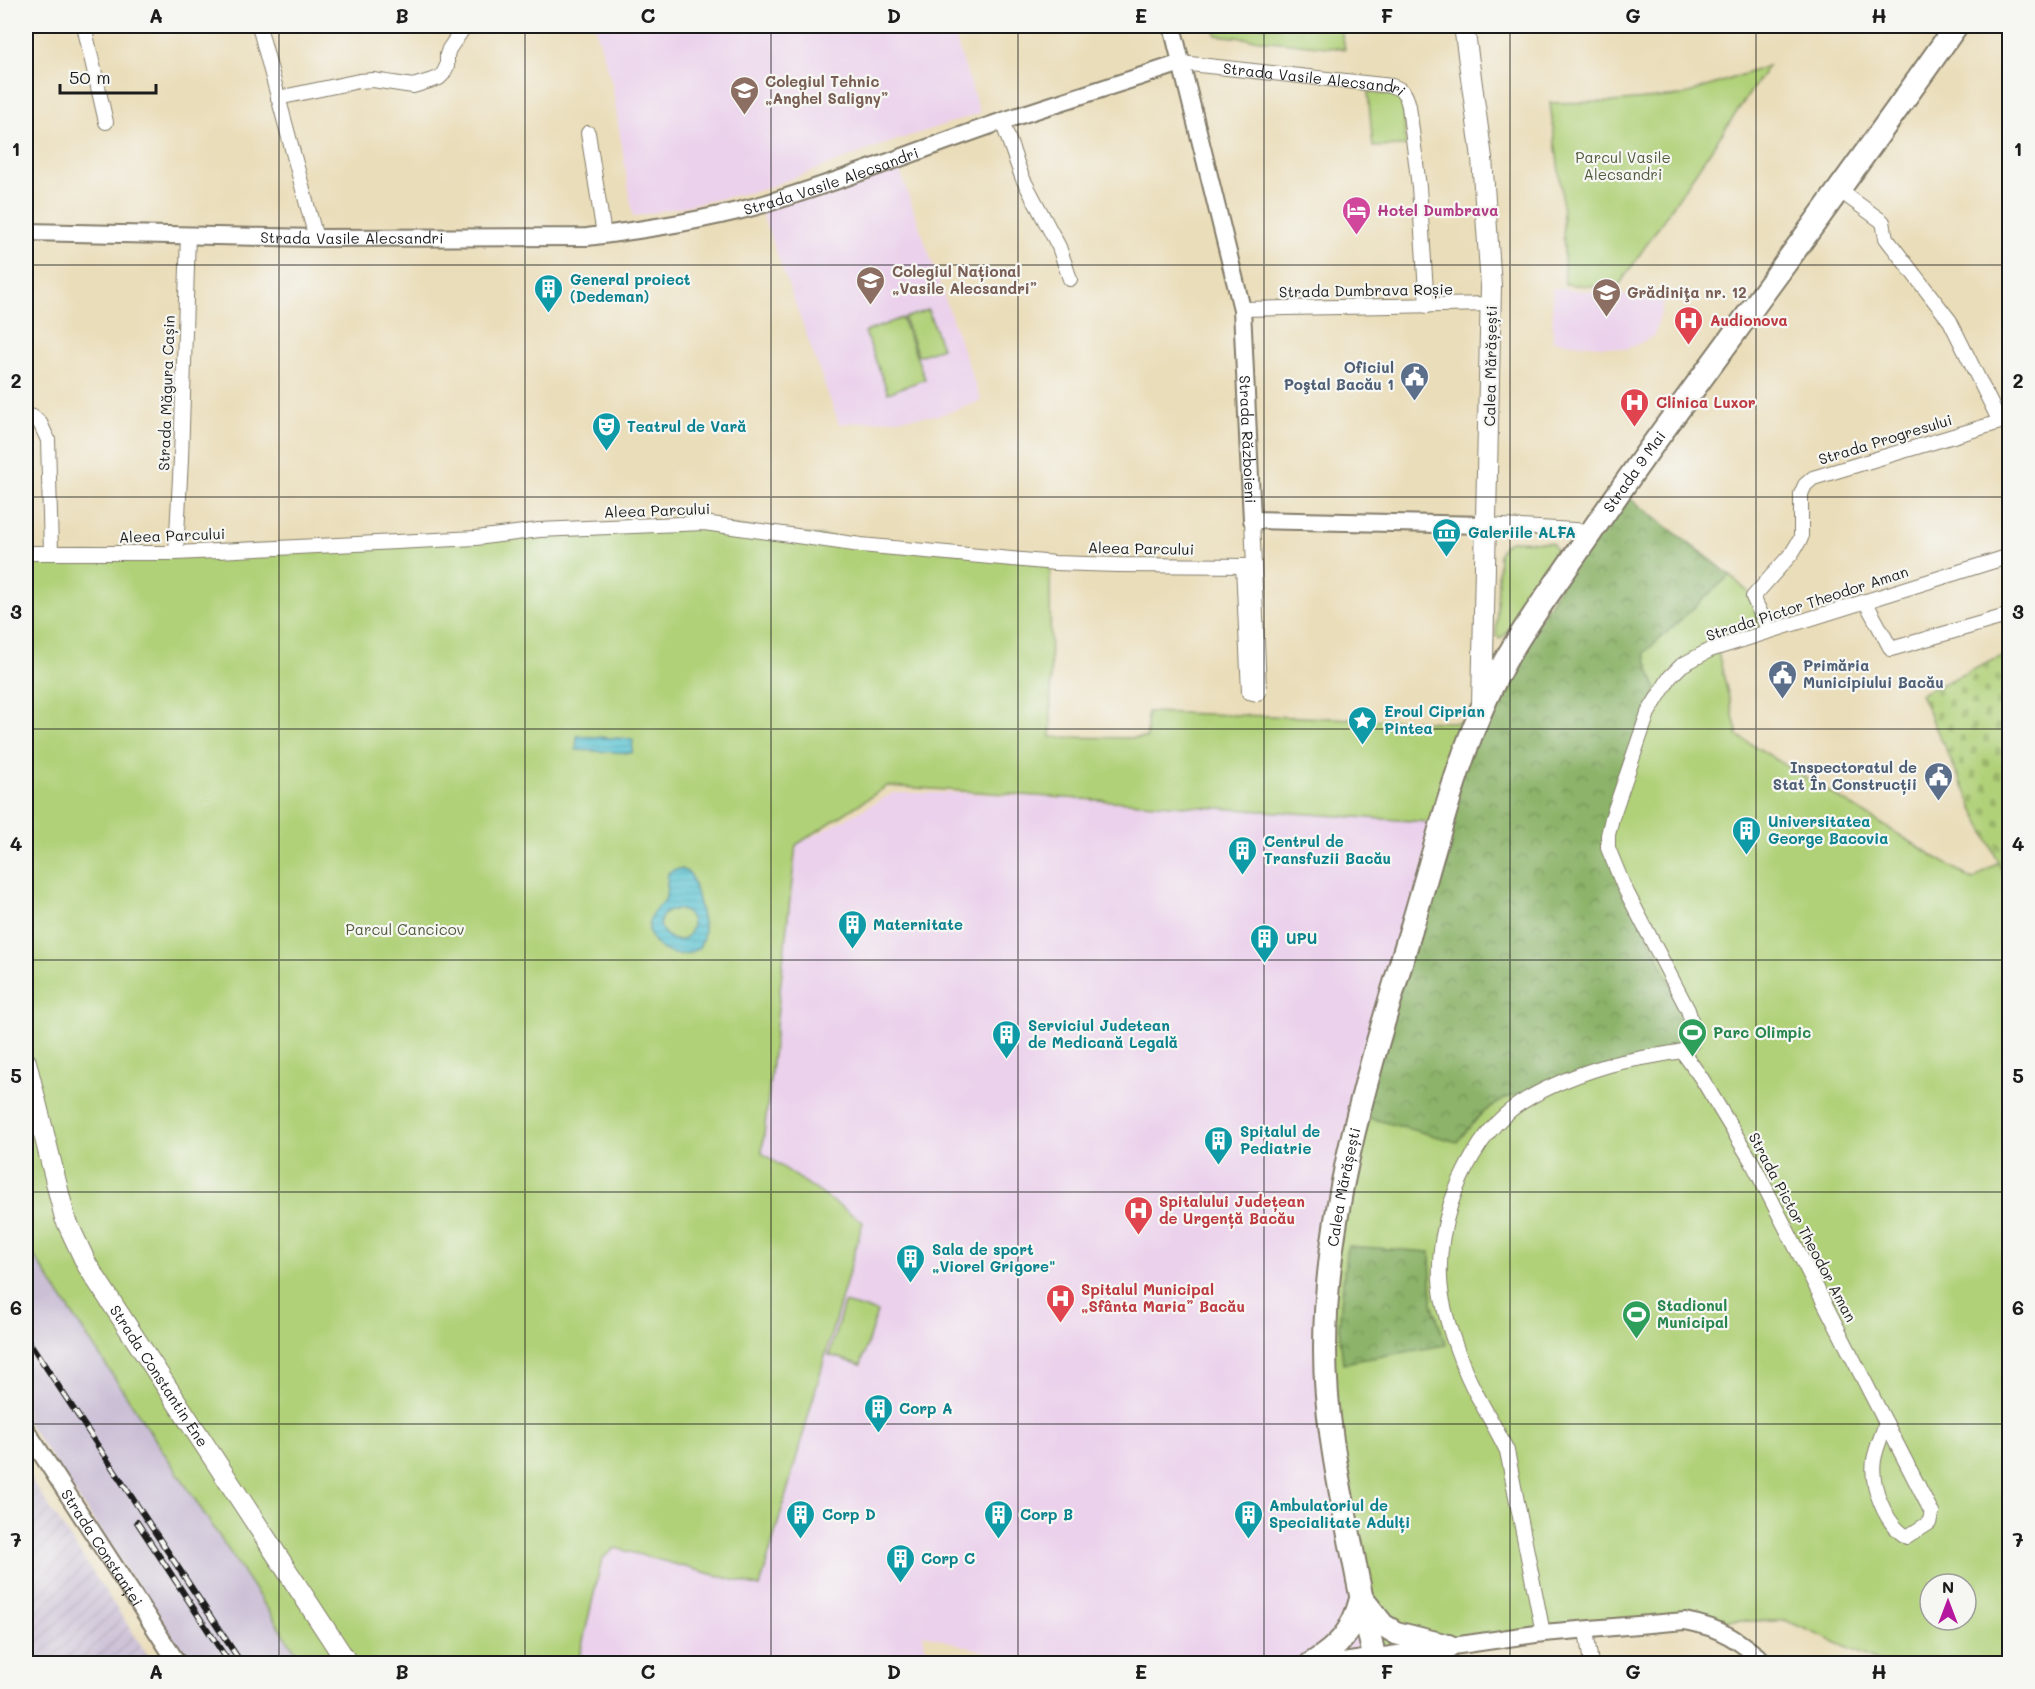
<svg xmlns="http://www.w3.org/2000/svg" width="2035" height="1689" viewBox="0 0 2035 1689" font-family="Mali,sans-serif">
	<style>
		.built { fill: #ebd1ec }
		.industrial { fill: url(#industrial-furrows) }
		.railway { fill: #cbbfd6 }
		.green { fill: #b1d179; stroke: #66764a; stroke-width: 1.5; fill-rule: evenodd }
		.forest { fill: url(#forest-crowns); stroke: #546842; stroke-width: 1.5 }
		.cemetery { fill: url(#cemetery-stones); stroke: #66764a; stroke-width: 1.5 }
		.water { fill: url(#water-rules); stroke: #3a6f77; stroke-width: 1.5; fill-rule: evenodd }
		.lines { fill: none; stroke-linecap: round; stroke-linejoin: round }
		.minor-casing { stroke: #837c6a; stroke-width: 16 }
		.tertiary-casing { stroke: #837c6a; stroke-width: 20 }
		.secondary-casing { stroke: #837c6a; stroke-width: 22 }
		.primary-casing { stroke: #837c6a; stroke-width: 26 }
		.minor { stroke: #fff; stroke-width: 14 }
		.tertiary { stroke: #fff; stroke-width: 16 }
		.secondary { stroke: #fff; stroke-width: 20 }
		.primary { stroke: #fff; stroke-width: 22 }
		.rail-casing { stroke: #1c1c1c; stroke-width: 6 }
		.rail { stroke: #f6f6f2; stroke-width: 4; stroke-dasharray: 11; stroke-linecap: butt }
		.grid { fill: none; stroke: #1c1c1c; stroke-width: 1.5; stroke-opacity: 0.55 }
		.labels { text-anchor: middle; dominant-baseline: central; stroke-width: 4.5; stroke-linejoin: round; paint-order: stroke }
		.education-label { font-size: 15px; font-weight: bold; fill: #785e54; stroke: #f6f6f2; text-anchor: start }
		.street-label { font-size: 15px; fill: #1c1c1c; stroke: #f6f6f2 }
		.park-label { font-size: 15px; fill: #505b3d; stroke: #f6f6f2 }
		.hotel-label { font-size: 15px; font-weight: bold; fill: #b23c85; stroke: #f6f6f2; text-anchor: start }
		.culture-label { font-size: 15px; font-weight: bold; fill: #0d838f; stroke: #f6f6f2; text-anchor: start }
		.health-label { font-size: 15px; font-weight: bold; fill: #be3a42; stroke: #f6f6f2; text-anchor: start }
		.service-label { font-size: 15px; font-weight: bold; fill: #4e5e75; stroke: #f6f6f2; text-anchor: end }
		.leisure-label { font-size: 15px; font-weight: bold; fill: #27864d; stroke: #f6f6f2; text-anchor: start }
		.neatline { fill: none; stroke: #1c1c1c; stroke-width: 2 }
		.grid-label { font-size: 20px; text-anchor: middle; font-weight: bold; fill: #1c1c1c }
	</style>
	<defs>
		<pattern id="industrial-furrows" width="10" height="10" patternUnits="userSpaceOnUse" patternTransform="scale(1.5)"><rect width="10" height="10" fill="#cbbfd6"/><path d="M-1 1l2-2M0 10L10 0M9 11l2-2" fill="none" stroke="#aea4b7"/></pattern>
		<pattern id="forest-crowns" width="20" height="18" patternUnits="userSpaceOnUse" patternTransform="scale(1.5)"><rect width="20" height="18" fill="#8cb369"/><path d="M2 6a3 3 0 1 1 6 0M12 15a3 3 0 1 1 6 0" fill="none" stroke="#729156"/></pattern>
		<pattern id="cemetery-stones" width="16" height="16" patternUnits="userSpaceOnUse" patternTransform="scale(1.5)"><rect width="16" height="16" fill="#b1d179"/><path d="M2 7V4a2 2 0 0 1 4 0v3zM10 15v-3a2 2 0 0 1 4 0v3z" fill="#98b368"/></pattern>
		<pattern id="water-rules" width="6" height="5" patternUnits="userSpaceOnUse" patternTransform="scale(1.5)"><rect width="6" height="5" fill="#57c2d2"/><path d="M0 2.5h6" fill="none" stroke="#4ba6b4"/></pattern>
	</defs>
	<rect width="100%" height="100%" fill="#f6f6f2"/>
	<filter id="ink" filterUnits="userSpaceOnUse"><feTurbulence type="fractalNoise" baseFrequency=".0167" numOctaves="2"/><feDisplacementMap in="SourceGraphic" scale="12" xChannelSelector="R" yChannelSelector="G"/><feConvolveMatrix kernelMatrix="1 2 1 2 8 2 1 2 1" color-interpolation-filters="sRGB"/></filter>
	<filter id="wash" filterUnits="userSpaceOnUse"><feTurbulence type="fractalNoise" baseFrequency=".008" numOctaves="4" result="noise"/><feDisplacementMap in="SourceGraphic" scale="24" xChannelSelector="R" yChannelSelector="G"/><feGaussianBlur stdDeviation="1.35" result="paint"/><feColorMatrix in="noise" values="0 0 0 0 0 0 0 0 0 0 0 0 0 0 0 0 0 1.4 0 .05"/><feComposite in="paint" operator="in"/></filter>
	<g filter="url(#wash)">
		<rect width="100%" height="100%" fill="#eaddb9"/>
		<g class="built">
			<path d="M595 26H989L955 37 980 113 882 145 761 190 633 217 612 84Z"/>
			<path d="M897 163 981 401 940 415 839 424 760 208Z"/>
			<path d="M1552 288 1665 298 1654 336 1627 349 1553 341Z"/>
			<path d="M893 793H966L1443 823 1374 1656 1329 1664 1024 1663 923 1634 928 1663 602 1664 578 1657 602 1559 614 1548 760 1587 863 1223 762 1153 797 845Z"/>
		</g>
		<path class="industrial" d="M26 1472 153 1663H26Z"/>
		<path class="railway" d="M26 1244 288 1642 303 1663H188L26 1420Z"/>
		<g class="green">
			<path d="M1214 26H1340L1345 49 1216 35Z"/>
			<path d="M1768 66 1617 288 1565 284 1562 194 1550 103 1612 102 1680 96Z"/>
			<path d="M1368 92 1403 96 1406 146 1373 147Z"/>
			<path d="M928 310 942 348 918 356 904 318Z"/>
			<path d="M902 318 925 379 888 393 865 332Z"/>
			<path d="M704 523 1050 562 1051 737 1147 738V712L1476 723 1696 548 1730 575 1753 597 1769 631 1717 648 1738 736 1973 880 1998 862 2009 885V1663H1882L1787 1621H1685L1374 1656 1335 1464 1329 1276 1443 823 887 786 796 845 762 1153 863 1222 760 1587 615 1548 602 1559 578 1663H303L26 1244V558ZM1930 1584H1966V1620H1930Z"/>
			<path d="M1510 541 1549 542 1553 544 1556 550 1555 556 1504 636 1499 638 1496 635 1499 554 1503 546Z"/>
			<path d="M844 1303 877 1312 861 1365 829 1355Z"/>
		</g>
		<g class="forest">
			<path d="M1619 490 1730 575 1644 653 1656 689 1605 840 1690 1027 1688 1047 1569 1077 1506 1098 1482 1113 1457 1142 1358 1115 1476 723Z"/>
			<path d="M1348 1246 1430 1252 1432 1303 1446 1345 1343 1363 1339 1327 1346 1252Z"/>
		</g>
		<path class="cemetery" d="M2009 653V885L1920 694Z"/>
		<g class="water">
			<path d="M577 736 633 739 632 753 576 750Z"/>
			<path d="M681 869C683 870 688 872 690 874 693 877 704 923 704 930 704 937 702 942 699 948 689 954 679 957 668 952 652 946 644 930 652 914 655 908 662 905 665 900 667 896 667 879 668 873L673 870ZM676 909C686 910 695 918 691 929 681 961 637 917 676 909Z"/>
		</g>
	</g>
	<g filter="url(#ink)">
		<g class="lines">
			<defs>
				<g id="minor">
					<path d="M84 26 106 122"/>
					<path d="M259 26 316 238"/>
					<path id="s1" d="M1181 63 1392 86C1404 90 1406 94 1409 106L1419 187 1427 306"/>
					<path d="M278 98 359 81 373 80 413 86 439 78 443 74 447 66V55L449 49 465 26"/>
					<path d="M1002 121 1022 177 1059 247 1070 279"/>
					<path d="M588 133 604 235"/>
					<path d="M1839 190 1883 222 1886 238 1950 321 2000 422"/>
					<path d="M1242 309 1492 304"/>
					<path d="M26 415 33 417 40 423 48 440 51 552"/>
					<path d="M1486 525 1592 531"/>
					<path d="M26 553H176L476 538 539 530 704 523 861 545 1055 563 1117 565 1254 566 1252 520"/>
					<path d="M176 553 181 459 188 235"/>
					<path d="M1243 566 1249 692 1257 694 1259 692 1254 566"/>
					<path d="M1865 601 1891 649 2010 615"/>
					<path d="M1769 631 1753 597 1792 553 1801 538V494L1805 485 1813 478 2010 419"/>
					<path d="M1682 1051 1702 1079 1752 1162 1886 1423"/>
					<path d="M1886 1423 1932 1513 1929 1523 1907 1537C1885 1524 1870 1485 1874 1460 1876 1448 1882 1435 1886 1423Z"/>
					<path d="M1586 1630 1591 1664"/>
					<path d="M1543 1633 1507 1451C1498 1432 1487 1414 1477 1395 1464 1372 1448 1328 1443 1302 1436 1269 1441 1235 1451 1203 1461 1174 1481 1136 1505 1115 1529 1093 1575 1075 1606 1066 1631 1059 1657 1056 1682 1051L1691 1044 1693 1026 1688 1010 1624 887 1608 848V835L1612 818 1648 713 1670 677 1682 665 1710 650 2010 556"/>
				</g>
				<g id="tertiary">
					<path id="s2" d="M1172 26 1242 309 1252 520 1486 525"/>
					<path id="s3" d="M26 232 316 238 587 237C643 230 702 221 757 206 841 182 921 149 1003 121 1062 101 1122 83 1181 63"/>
					<path id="s4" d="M26 1430 178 1664"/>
					<path d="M1329 1664 1543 1633 1685 1621C1723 1628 1738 1640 1767 1664"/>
				</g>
				<g id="secondary">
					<path d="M1464 26 1482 158 1491 286 1482 705"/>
					<path id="s5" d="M26 1062 65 1218 87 1265 348 1664"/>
				</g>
				<g id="primary">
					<path d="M1364 1601 1383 1625 1396 1633 1448 1646"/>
					<path d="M1311 1664C1339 1647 1353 1631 1361 1599"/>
					<path id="s6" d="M1376 1664C1365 1619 1357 1574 1348 1530 1336 1470 1325 1411 1325 1349 1325 1202 1372 1062 1413 923 1439 836 1460 744 1503 665 1520 633 1542 603 1563 573 1599 521 1635 468 1673 417 1768 287 1864 157 1956 26"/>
					<path d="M1421 1664 1448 1646"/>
				</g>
			</defs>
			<use href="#minor" class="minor-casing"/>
			<use href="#tertiary" class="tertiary-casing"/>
			<use href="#secondary" class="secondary-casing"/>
			<use href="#primary" class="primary-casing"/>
			<use href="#minor" class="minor"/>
			<use href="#tertiary" class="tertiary"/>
			<use href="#secondary" class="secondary"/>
			<use href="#primary" class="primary"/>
			<defs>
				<g id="rail">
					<path d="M26 1337 242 1664"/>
					<path d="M137 1522 230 1664"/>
				</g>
			</defs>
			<use href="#rail" class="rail-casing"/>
			<use href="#rail" class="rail"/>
		</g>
	</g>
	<path class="grid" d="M279 26V1664M525 26V1664M771 26V1664M1018 26V1664M1264 26V1664M1510 26V1664M1756 26V1664M26 265H2010M26 497H2010M26 729H2010M26 960H2010M26 1192H2010M26 1424H2010"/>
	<defs>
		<symbol id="school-pin" viewBox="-11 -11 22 30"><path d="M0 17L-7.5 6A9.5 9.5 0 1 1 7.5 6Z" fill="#8d6e63" stroke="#f6f6f2"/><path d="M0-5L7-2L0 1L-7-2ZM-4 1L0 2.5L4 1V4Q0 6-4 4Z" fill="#fff"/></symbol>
		<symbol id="hotel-pin" viewBox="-11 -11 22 30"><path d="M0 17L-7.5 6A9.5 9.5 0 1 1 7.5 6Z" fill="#d1479c" stroke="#f6f6f2"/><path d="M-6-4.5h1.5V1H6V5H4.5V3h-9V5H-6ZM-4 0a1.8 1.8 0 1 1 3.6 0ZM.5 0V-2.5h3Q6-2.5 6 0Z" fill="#fff"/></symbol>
		<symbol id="building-pin" viewBox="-11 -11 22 30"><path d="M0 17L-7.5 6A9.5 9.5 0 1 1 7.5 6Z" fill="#0f9aa8" stroke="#f6f6f2"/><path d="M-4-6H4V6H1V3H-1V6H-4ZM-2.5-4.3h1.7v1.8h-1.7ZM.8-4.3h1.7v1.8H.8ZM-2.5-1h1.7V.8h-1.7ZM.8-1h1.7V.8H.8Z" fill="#fff"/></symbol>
		<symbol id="hospital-pin" viewBox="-11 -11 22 30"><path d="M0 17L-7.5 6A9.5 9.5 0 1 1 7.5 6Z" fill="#e0444e" stroke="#f6f6f2"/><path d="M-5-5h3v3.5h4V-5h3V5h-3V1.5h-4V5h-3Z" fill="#fff"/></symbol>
		<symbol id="civic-pin" viewBox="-11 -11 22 30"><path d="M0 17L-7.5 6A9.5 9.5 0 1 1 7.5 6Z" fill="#5c6f8a" stroke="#f6f6f2"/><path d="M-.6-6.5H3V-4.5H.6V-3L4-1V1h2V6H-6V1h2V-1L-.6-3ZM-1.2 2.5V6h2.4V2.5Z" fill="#fff"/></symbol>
		<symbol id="theatre-pin" viewBox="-11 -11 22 30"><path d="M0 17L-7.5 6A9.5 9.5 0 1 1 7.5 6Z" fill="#0f9aa8" stroke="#f6f6f2"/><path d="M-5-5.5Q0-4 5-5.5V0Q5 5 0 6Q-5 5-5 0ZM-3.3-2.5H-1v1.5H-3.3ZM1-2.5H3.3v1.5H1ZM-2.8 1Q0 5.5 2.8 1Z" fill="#fff"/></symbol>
		<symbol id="museum-pin" viewBox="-11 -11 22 30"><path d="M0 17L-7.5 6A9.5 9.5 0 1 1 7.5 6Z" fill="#0f9aa8" stroke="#f6f6f2"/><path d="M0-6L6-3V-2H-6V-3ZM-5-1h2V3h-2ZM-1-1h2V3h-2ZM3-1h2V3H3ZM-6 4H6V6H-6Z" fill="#fff"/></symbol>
		<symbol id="sight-pin" viewBox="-11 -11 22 30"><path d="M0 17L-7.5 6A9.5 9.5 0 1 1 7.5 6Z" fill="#0f9aa8" stroke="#f6f6f2"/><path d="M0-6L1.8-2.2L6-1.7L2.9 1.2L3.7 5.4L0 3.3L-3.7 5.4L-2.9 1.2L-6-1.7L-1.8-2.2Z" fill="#fff"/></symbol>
		<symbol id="stadium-pin" viewBox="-11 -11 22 30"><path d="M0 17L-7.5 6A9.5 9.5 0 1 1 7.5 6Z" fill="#2e9e5b" stroke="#f6f6f2"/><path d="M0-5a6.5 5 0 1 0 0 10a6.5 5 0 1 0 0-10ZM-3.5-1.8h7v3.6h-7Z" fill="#fff"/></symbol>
	</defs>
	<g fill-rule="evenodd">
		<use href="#school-pin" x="728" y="74" width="33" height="45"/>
		<use href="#hotel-pin" x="1340" y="194" width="33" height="45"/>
		<use href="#school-pin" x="854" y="264" width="33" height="45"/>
		<use href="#building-pin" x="532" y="272" width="33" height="45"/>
		<use href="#school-pin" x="1590" y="276" width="33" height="45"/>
		<use href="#hospital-pin" x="1672" y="304" width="33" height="45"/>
		<use href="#civic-pin" x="1398" y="360" width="33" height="45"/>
		<use href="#hospital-pin" x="1618" y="386" width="33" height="45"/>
		<use href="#theatre-pin" x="590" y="410" width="33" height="45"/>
		<use href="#museum-pin" x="1430" y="516" width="33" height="45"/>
		<use href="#civic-pin" x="1766" y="658" width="33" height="45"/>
		<use href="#sight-pin" x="1346" y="704" width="33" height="45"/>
		<use href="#civic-pin" x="1922" y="760" width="33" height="45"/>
		<use href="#building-pin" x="1730" y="814" width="33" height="45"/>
		<use href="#building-pin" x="1226" y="834" width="33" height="45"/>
		<use href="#building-pin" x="836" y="908" width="33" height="45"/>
		<use href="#building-pin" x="1248" y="922" width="33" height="45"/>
		<use href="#stadium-pin" x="1676" y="1016" width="33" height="45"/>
		<use href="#building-pin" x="990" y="1018" width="33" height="45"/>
		<use href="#building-pin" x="1202" y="1124" width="33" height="45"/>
		<use href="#hospital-pin" x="1122" y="1194" width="33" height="45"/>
		<use href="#building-pin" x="894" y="1242" width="33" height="45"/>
		<use href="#hospital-pin" x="1044" y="1282" width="33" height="45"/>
		<use href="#stadium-pin" x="1620" y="1298" width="33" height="45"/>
		<use href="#building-pin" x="862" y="1392" width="33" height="45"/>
		<use href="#building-pin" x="784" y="1498" width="33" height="45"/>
		<use href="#building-pin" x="982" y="1498" width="33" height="45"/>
		<use href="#building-pin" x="1232" y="1498" width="33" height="45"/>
		<use href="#building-pin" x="884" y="1542" width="33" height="45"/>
	</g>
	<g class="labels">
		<g class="education-label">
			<text x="765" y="81">Colegiul Tehnic<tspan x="765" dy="17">„Anghel Saligny”</tspan></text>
			<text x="892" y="271">Colegiul Național<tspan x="892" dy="17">„Vasile Alecsandri”</tspan></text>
			<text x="1627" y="292">Grădiniţa nr. 12</text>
		</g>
		<g class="street-label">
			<text stroke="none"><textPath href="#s1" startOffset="134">Strada Vasile Alecsandri</textPath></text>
			<text stroke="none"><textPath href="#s3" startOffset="812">Strada Vasile Alecsandri</textPath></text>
			<text stroke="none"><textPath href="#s3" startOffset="326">Strada Vasile Alecsandri</textPath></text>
			<text transform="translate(1366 290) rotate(-1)">Strada Dumbrava Roșie</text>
			<text transform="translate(1490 366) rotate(-89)">Calea Mărășești</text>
			<text transform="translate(166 393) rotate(-88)">Strada Măgura Cașin</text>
			<text stroke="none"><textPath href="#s2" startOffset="422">Strada Războieni</textPath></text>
			<text transform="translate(1885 439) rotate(-17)">Strada Progresului</text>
			<text stroke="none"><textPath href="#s6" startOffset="1264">Strada 9 Mai</textPath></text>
			<text transform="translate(657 510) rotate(-2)">Aleea Parcului</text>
			<text transform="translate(172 535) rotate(-2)">Aleea Parcului</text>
			<text transform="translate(1141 548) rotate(1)">Aleea Parcului</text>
			<text transform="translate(1807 603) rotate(-18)">Strada Pictor Theodor Aman</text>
			<text stroke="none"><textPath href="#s6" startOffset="483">Calea Mărășești</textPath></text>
			<text transform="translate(1803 1227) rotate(62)">Strada Pictor Theodor Aman</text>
			<text stroke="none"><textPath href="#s5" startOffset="345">Strada Constantin Ene</textPath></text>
			<text stroke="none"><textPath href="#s4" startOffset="140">Strada Constanței</textPath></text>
		</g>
		<g class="park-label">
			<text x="1623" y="157">Parcul Vasile<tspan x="1623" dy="17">Alecsandri</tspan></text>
			<text x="405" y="929">Parcul Cancicov</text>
		</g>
		<g class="hotel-label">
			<text x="1377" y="210">Hotel Dumbrava</text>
		</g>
		<g class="culture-label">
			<text x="570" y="279">General proiect<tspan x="570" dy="17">(Dedeman)</tspan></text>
			<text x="627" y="426">Teatrul de Vară</text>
			<text x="1468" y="532">Galeriile ALFA</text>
			<text x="1384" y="711">Eroul Ciprian<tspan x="1384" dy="17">Pintea</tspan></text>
			<text x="1768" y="821">Universitatea<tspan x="1768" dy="17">George Bacovia</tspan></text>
			<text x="1264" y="841">Centrul de<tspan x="1264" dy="17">Transfuzii Bacău</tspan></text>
			<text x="873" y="924">Maternitate</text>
			<text x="1286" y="938">UPU</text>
			<text x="1028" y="1025">Serviciul Judetean<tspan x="1028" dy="17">de Medicană Legală</tspan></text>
			<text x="1240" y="1131">Spitalul de<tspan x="1240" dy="17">Pediatrie</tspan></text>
			<text x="932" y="1249">Sala de sport<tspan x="932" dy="17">„Viorel Grigore"</tspan></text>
			<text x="899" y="1408">Corp A</text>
			<text x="1269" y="1505">Ambulatoriul de<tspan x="1269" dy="17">Specialitate Adulți</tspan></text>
			<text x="822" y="1514">Corp D</text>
			<text x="1020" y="1514">Corp B</text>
			<text x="921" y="1558">Corp C</text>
		</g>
		<g class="health-label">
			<text x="1710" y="320">Audionova</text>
			<text x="1656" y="402">Clinica Luxor</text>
			<text x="1159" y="1201">Spitalului Județean<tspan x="1159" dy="17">de Urgență Bacău</tspan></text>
			<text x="1081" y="1289">Spitalul Municipal<tspan x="1081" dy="17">„Sfânta Maria” Bacău</tspan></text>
		</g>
		<g class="service-label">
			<text x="1394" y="367">Oficiul<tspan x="1394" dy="17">Poştal Bacău 1</tspan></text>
			<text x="1803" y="665" text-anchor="start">Primăria<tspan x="1803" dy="17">Municipiului Bacău</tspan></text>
			<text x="1917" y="767">Inspectoratul de<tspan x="1917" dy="17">Stat În Construcții</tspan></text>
		</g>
		<g class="leisure-label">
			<text x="1713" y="1032">Parc Olimpic</text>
			<text x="1657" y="1305">Stadionul<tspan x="1657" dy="17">Municipal</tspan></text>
		</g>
	</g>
	<rect width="2035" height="1689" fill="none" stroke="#f6f6f2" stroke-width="66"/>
	<g transform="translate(1948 1602)"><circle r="28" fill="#f6f6f2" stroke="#9f9f9c" stroke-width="1.5"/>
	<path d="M0-4.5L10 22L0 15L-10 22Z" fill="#b5179e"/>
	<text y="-9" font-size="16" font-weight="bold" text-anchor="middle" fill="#1c1c1c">N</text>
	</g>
	<path d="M60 84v9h96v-9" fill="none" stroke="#1c1c1c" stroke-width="3"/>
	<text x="69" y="84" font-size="18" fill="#1c1c1c" stroke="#f6f6f2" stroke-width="4.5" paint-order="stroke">50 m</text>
	<rect x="33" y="33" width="1969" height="1623" class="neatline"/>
	<g class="grid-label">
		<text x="156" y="23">A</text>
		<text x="402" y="23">B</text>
		<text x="648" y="23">C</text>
		<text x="894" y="23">D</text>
		<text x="1141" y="23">E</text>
		<text x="1387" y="23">F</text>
		<text x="1633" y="23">G</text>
		<text x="1879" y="23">H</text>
		<text x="16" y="156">1</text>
		<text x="2018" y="156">1</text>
		<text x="16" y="388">2</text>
		<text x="2018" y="388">2</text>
		<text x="16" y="619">3</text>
		<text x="2018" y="619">3</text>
		<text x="16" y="851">4</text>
		<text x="2018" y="851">4</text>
		<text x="16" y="1083">5</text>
		<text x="2018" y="1083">5</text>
		<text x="16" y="1315">6</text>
		<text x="2018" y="1315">6</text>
		<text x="16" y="1547">7</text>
		<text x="2018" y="1547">7</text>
		<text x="156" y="1679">A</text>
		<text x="402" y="1679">B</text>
		<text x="648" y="1679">C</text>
		<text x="894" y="1679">D</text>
		<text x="1141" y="1679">E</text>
		<text x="1387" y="1679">F</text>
		<text x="1633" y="1679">G</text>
		<text x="1879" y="1679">H</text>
	</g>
</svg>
